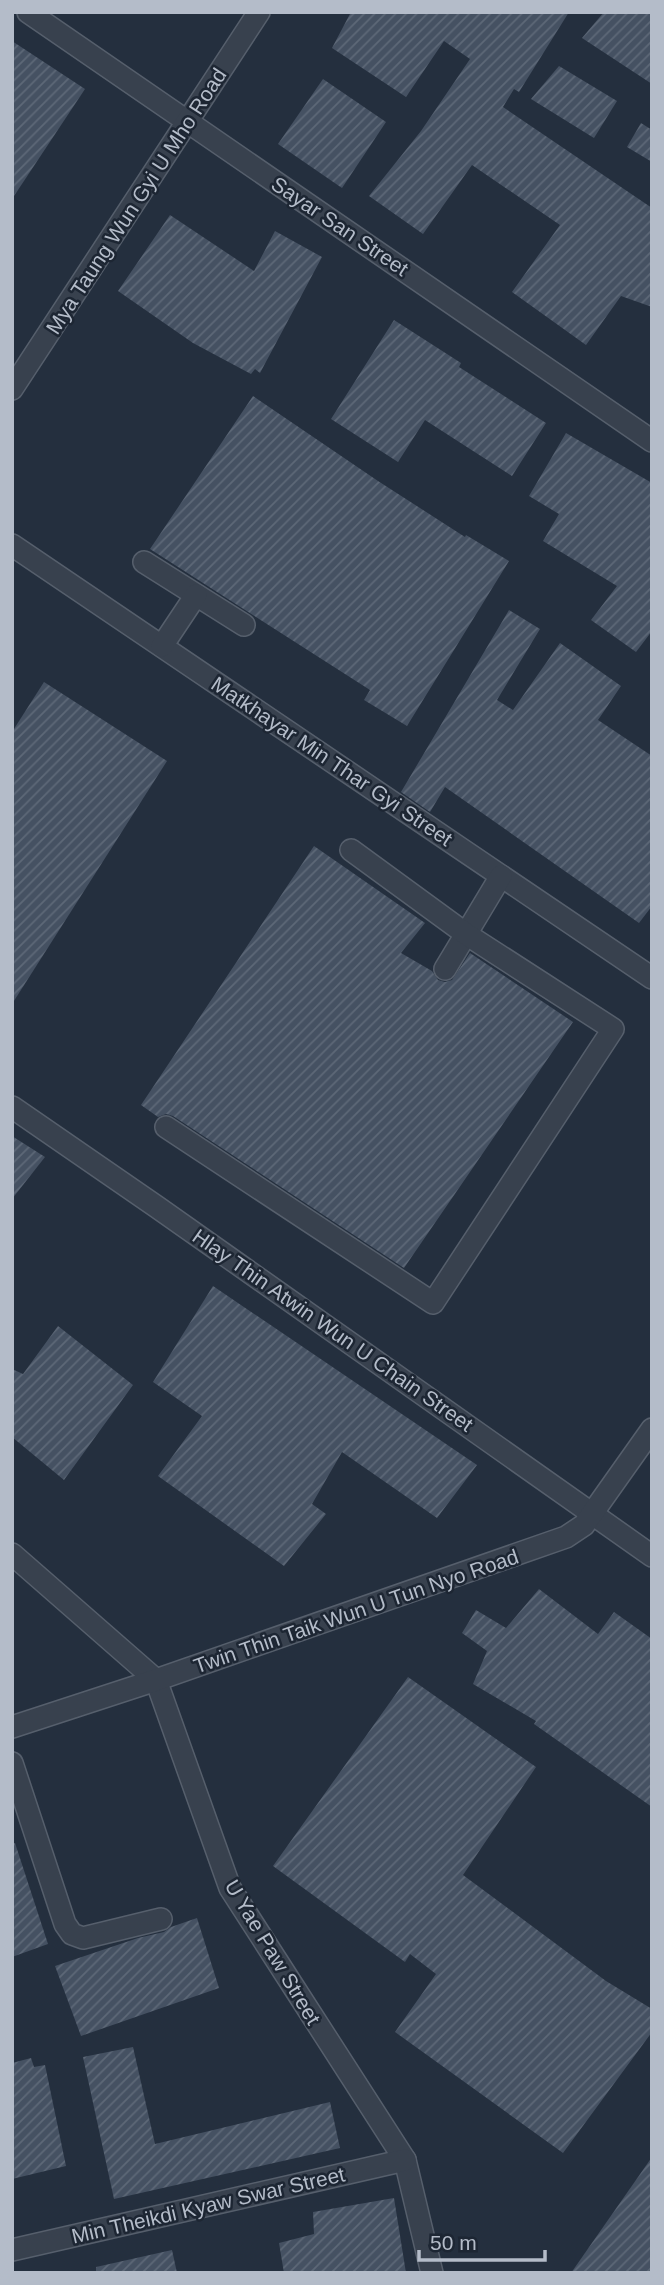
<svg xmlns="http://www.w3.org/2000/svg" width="664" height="2285" viewBox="0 0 664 2285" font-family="Helvetica,sans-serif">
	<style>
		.building { fill: url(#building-hatch) }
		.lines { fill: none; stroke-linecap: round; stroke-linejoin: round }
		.minor-casing { stroke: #565f6c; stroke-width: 24 }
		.minor { stroke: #38414e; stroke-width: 21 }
		.labels { text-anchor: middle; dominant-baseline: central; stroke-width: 5; stroke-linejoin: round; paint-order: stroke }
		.street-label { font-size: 21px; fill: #b4bcc9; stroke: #1d2633 }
	</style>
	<defs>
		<pattern id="building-hatch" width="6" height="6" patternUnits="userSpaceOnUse" patternTransform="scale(1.75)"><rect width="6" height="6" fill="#455162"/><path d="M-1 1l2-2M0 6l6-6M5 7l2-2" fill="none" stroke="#5d6877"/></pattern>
	</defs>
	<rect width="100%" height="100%" fill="#242f3e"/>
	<g class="building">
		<path d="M351 12H569L519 92 514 89 503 107 652 208V307L621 296 586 345 512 292 560 225 472 165 423 234 369 196 421 131 470 59 444 41 406 97 332 48Z"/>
		<path d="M604 12H652V84L582 38Z"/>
		<path d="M12 41 85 89 12 199Z"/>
		<path d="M559 66 617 101 594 138 531 99Z"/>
		<path d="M323 79 386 122 342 188 278 144Z"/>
		<path d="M641 123 652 130V162L627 147Z"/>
		<path d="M170 215 254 271 275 231 322 257 260 373 255 369 251 374 193 343 118 291Z"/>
		<path d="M394 320 461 363 459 367 546 423 512 476 425 420 398 462 331 419Z"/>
		<path d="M253 396 378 481 465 537 466 535 509 561 407 726 364 700 370 690 150 549Z"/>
		<path d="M566 433 652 483V631L636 652 591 620 617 586 543 541 559 514 529 496Z"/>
		<path d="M509 610 540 629 497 700 513 710 560 643 621 686 598 720 652 756V906L639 923 445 787 430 812 401 792Z"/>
		<path d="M44 682 167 761 12 1004V732Z"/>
		<path d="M314 846 425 923 401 953 432 971 438 980 445 982 452 980 470 953 573 1022 404 1268 173 1116 166 1114 158 1117 141 1105Z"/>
		<path d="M12 1136 45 1157 12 1199Z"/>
		<path d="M213 1286 477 1465 437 1518 342 1452 312 1504 326 1514 284 1566 158 1476 202 1416 153 1382Z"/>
		<path d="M58 1326 133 1385 64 1480 12 1437V1369L23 1374Z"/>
		<path d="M539 1589 598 1634 614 1612 652 1639V1807L534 1724 536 1721 473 1684 487 1651 462 1633 476 1610 506 1628Z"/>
		<path d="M408 1677 536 1767 463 1875 606 1981 652 2009V2032L563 2153 395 2032 436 1974 410 1954 405 1962 273 1866Z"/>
		<path d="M15 1843 48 1944 12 1957V1844Z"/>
		<path d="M197 1918 219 1988 81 2036 55 1966 138 1938 164 1932 171 1927Z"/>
		<path d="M133 2047 155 2144 330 2102 340 2148 114 2199 83 2057Z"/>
		<path d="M31 2058 34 2067 45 2065 66 2166 12 2179V2063Z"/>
		<path d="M652 2157V2273H571Z"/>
		<path d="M394 2198 406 2273H284L279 2243 314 2234 313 2212Z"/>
		<path d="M172 2250 177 2273H96V2267Z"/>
	</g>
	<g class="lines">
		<defs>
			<g id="minor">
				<path d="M28 12 652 441"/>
				<path d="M12 389 259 12"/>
				<path d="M12 545 652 978"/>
				<path d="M144 562 244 625"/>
				<path d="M162 646 196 595"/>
				<path d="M445 969 501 876"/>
				<path d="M12 1107 157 1207 652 1556"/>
				<path d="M166 1127 433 1303 613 1029 466 934 351 850"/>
				<path d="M12 1554 156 1680 230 1888 405 2160 432 2273"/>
				<path d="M12 1727 156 1680 566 1537 584 1525 652 1429"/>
				<path d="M12 1763 65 1924 72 1934 83 1938 161 1919"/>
				<path d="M12 2250 405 2160"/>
			</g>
		</defs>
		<use href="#minor" class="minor-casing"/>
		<use href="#minor" class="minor"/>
	</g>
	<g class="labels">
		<g class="street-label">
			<text transform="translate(136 201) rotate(-57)">Mya Taung Wun Gyi U Mho Road</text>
			<text transform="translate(340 226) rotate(34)">Sayar San Street</text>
			<text transform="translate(332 761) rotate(34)">Matkhayar Min Thar Gyi Street</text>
			<text transform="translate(333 1330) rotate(35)">Hlay Thin Atwin Wun U Chain Street</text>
			<text transform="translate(356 1611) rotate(-19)">Twin Thin Taik Wun U Tun Nyo Road</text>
			<text transform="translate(273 1952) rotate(59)">U Yae Paw Street</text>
			<text transform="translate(208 2205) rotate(-13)">Min Theikdi Kyaw Swar Street</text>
		</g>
	</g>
	<rect width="664" height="2285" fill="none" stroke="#b4bcc9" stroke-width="28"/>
	<path d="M419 2250v10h126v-10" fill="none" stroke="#b4bcc9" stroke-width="3.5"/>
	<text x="430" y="2250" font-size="21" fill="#b4bcc9" stroke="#1d2633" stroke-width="5" paint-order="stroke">50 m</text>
</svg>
